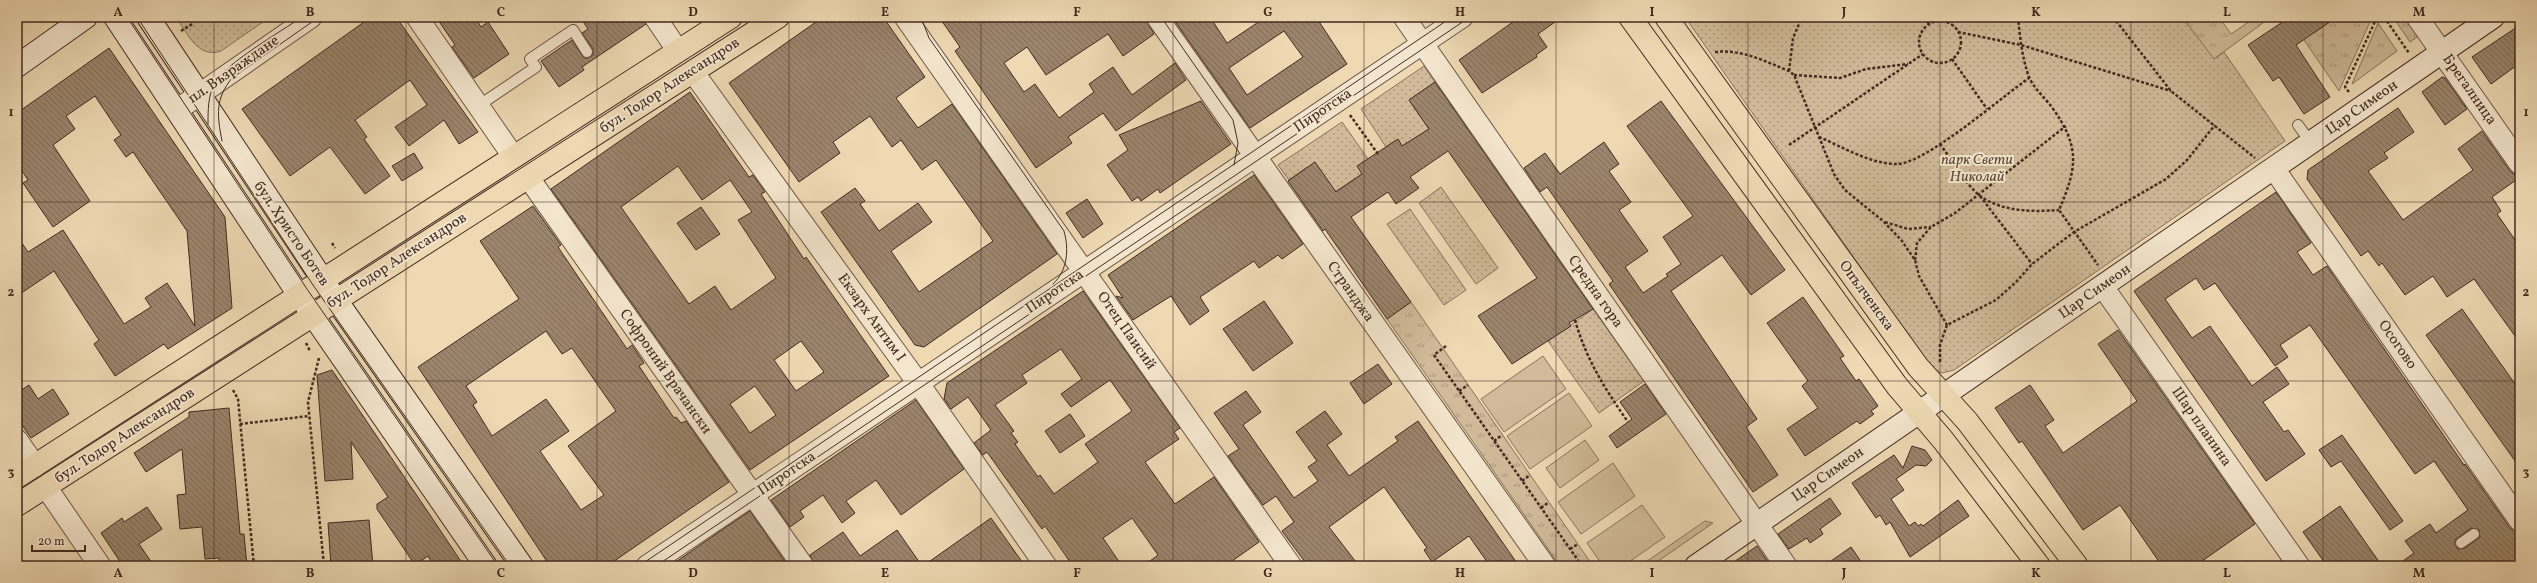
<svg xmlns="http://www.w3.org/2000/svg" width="2537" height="583" viewBox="0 0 2537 583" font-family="Vollkorn,serif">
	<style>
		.grass { fill: url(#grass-tufts); stroke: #8a735e }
		.park { fill: url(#park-dots); stroke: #8a735e }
		.pitch { fill: #d1bb9a; stroke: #8a735e }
		.building { fill: url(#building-back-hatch); stroke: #422b21; fill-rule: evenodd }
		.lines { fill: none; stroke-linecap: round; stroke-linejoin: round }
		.lane-casing { stroke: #6d5646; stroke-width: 12 }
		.street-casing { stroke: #6d5646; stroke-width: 23 }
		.secondary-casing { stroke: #422b21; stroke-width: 24 }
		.primary-casing { stroke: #422b21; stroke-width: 24 }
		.path { stroke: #422b21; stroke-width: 2.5; stroke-dasharray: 3 2; stroke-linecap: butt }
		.lane { stroke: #f4e6ce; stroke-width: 10 }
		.street { stroke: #f4e6ce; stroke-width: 21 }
		.secondary { stroke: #f4e6ce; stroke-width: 22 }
		.primary { stroke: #eed9b3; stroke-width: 22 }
		.tram { stroke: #422b21; stroke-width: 1 }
		.grid { fill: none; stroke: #422b21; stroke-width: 1; stroke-opacity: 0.55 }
		.labels { text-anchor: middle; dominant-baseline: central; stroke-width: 4; stroke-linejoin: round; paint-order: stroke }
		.street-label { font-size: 15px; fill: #422b21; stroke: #f4e6ce }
		.park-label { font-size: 15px; font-style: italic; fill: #5f4839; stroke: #f4e6ce }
		.neatline { fill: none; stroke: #422b21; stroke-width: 1.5 }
		.grid-label { font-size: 13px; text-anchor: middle; font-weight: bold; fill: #422b21 }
	</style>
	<defs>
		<pattern id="grass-tufts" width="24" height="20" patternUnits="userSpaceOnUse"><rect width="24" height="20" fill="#d1bb9a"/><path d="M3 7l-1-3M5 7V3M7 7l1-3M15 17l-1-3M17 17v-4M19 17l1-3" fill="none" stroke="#ab987d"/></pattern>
		<pattern id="park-dots" width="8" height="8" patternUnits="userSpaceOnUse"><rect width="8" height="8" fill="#d1bb9a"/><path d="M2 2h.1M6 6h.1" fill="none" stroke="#ab987d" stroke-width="1.8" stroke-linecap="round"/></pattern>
		<pattern id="building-back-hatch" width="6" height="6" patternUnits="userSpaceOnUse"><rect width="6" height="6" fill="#9b856d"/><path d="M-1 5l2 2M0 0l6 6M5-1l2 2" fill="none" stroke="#806d59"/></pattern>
	</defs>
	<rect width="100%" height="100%" fill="#eed9b3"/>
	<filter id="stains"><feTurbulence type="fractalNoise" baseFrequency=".005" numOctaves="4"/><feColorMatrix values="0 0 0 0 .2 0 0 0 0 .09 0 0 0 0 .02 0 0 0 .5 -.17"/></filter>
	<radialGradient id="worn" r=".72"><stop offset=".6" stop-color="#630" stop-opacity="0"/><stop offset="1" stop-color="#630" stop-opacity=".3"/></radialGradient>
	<g class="grass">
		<path d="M2121 17H2219L2231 34 2256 17H2271L2214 59Z"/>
		<path d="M2283 17H2303L2314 33 2337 17H2366L2370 22 2339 91 2302 37 2298 39Z"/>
		<path d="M2393 17H2414L2424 32 2410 42Z"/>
		<path d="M2378 23 2397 51 2352 84Z"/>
		<path d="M1411 302 1593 566H1560L1387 319Z"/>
		<path d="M1705 521 1713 523 1651 566H1640Z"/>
	</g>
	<g class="park">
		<path d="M176 17H270L221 51C198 59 187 33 176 17Z"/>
		<path d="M1685 17H2182L2214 59 2224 52 2285 141 1954 370 1942 373 1932 369Z"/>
		<path d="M1424 66 1435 82 1409 100 1429 129 1402 146 1398 139 1386 147 1361 109Z"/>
		<path d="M1342 122 1368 159 1362 174 1336 191 1307 167 1289 180 1278 165Z"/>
		<path d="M1441 187 1498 268 1476 284 1419 203Z"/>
		<path d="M1410 209 1466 290 1444 305 1387 224Z"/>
		<path d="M1593 309 1644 381 1599 413 1548 341Z"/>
	</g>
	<g class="pitch">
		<path d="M1543 356 1566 389 1504 432 1481 399Z"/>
		<path d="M1569 393 1592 426 1530 469 1507 436Z"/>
		<path d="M1585 440 1599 460 1560 488 1546 468Z"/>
		<path d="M1613 463 1635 496 1581 534 1558 502Z"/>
		<path d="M1642 505 1665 537 1623 566H1603L1587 543Z"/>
	</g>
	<g class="building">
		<path d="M371 17H396L478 132 459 144 444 120 409 146 395 127 427 105 410 80 355 120 367 137 364 139 390 176 365 194 330 147 290 176 242 109Z"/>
		<path d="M436 17H475L481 27 488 22 509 54 474 78 452 47 455 45Z"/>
		<path d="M580 17H643L646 24 582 67 584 70 559 87 541 61 572 40 584 58H588L593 55V49L582 33 588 29Z"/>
		<path d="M823 17H883L925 77 896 98 918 128 952 104 1057 254 924 347 915 345 821 212 855 188 865 201 860 204 879 231 918 203 932 222 891 251 919 292 993 241 936 160 922 170 901 140 892 147 870 116 833 142 840 153 799 182 729 83Z"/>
		<path d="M939 17H1145L1154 34 1123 56 1108 34 1046 75 1027 47 1004 63 1024 92 1035 84 1059 118 1094 92 1089 84 1113 67 1132 95 1175 63 1186 80 1116 131 1103 113 1068 137 1072 143 1036 168 955 51 960 47Z"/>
		<path d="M1172 17H1210L1227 43 1266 17H1316L1347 64 1250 128ZM1284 31 1303 57 1247 95 1229 68Z"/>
		<path d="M1520 17H1562L1538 34 1547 47 1536 55 1537 57 1482 93 1459 60Z"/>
		<path d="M2290 17H2337L2296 45 2330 97 2304 114 2279 77 2273 81 2248 45Z"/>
		<path d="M2520 25V63L2491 84 2472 57Z"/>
		<path d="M109 48 225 217 232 308 168 349 164 344 115 376 94 344 99 340 54 271 17 296V236L28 252 63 230 124 324 151 307 145 298 167 283 195 326 187 231 133 152 126 157 114 140 121 135 95 96 66 116 75 129 53 145 90 201 53 227 23 183 28 180 17 163V113Z"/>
		<path d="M2442 77 2445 78 2467 109 2445 125 2422 92Z"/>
		<path d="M1435 82 1593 309 1569 323 1571 326 1512 364 1478 316 1537 278 1448 151 1410 177 1419 188 1396 204 1388 192 1351 217 1411 302 1387 319 1325 229 1323 231 1288 181 1315 162 1336 192 1362 174 1357 166 1398 139 1402 146 1429 129 1409 100Z"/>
		<path d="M690 92 749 177 753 175 765 192 761 194 804 259 806 257 889 376 750 470 551 189ZM678 166 702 200 730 180 752 212 738 220 776 278 731 310 715 286 689 304 621 207ZM801 341 824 372 796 391 774 360ZM755 386 776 415 750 433 730 404Z"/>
		<path d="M1201 101 1231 144 1160 193 1158 189 1141 201 1138 197 1132 201 1107 165 1128 150 1119 135Z"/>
		<path d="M1661 101 1785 270 1751 295 1722 255 1671 291 1757 419 1746 427 1778 475 1753 492 1609 284 1613 281 1592 251 1547 187 1540 192 1524 168 1545 153 1560 174 1604 142 1619 164 1609 171 1631 202 1619 210 1648 251 1625 267 1643 293 1668 276 1666 274 1681 264 1663 237 1693 216 1627 126Z"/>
		<path d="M2398 108 2414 132 2384 153 2388 158 2368 171 2403 220 2473 170 2458 149 2482 131 2510 171 2519 178 2492 197 2501 211 2497 214 2520 247V343L2474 279 2447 297 2433 276 2405 295 2382 263 2379 266 2368 251 2361 256 2307 179 2308 170Z"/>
		<path d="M414 153 423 168 402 181 392 166Z"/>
		<path d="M1254 175 1303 244 1282 259 1278 255 1259 268 1254 261 1200 297 1209 311 1190 325 1171 296 1133 320 1116 296 1123 298 1108 275Z"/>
		<path d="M2276 192 2311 243 2297 252 2313 275 2327 266 2464 465 2465 464 2510 528 2520 535V566H2396L2414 553 2405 541 2430 524 2436 533 2468 510 2434 461 2415 474 2310 325 2280 345 2288 357 2275 366 2215 283 2204 290 2196 278 2165 299 2192 338 2210 326 2252 386 2277 367 2289 384 2263 402 2284 432 2288 430 2305 454 2266 481 2134 291ZM2471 528 2479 530 2480 537 2465 548 2458 549 2455 544V540Z"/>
		<path d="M1087 199 1103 224 1083 238 1066 213Z"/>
		<path d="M533 206 561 245 558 247 627 349 632 345 644 363 639 366 674 418 676 417 681 423 686 421 729 482 607 566H550L418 367 519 299 480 241ZM546 331 562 354 572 348 616 411 568 446 604 495 581 510 540 451 569 431 546 399 492 436 473 405 477 402 466 386Z"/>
		<path d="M701 207 720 234 696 250 677 223Z"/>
		<path d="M1083 291 1180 428 1174 432 1179 439 1145 462 1175 504 1214 477 1259 542 1225 566H1143L1158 555 1132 518 1103 538 1122 566H1073L1045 526 1042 529 987 452 983 455 974 443 991 430 968 397 951 409 944 399 947 383ZM1061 349 1082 379 1061 394 1071 407 1110 380 1132 411 1085 444 1098 462 1054 494 1040 475 1038 477 1015 444 1018 442 1011 433 1014 431 995 405 1027 383 1022 375Z"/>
		<path d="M1803 297 1844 356 1840 358 1856 381 1859 379 1878 406 1871 411 1874 414 1860 424 1857 421 1805 456 1787 429 1818 408 1802 386 1808 381 1767 323Z"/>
		<path d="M1264 301 1293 343 1253 371 1223 329Z"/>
		<path d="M2462 309 2520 391V468L2426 335Z"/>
		<path d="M2118 330 2255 524 2195 566H2162L2120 505 2083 530 2022 441 2019 443 1995 408 2030 385 2054 420 2045 426 2063 453 2137 401 2098 344Z"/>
		<path d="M1378 364 1392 384 1364 404 1350 383Z"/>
		<path d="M332 370 430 515 464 566H434L428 556 415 565 377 509V504L388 497 351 442 353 479 325 481 317 375Z"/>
		<path d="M1645 384 1666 414 1617 448 1609 436 1632 419 1620 402Z"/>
		<path d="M29 385 38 399 53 389 69 414 31 438 17 418V393Z"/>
		<path d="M1246 391 1261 412 1243 425 1294 498 1318 481 1308 467 1317 461 1296 432 1325 411 1342 434 1327 445 1349 476 1398 441 1395 437 1418 421 1519 566H1490L1469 536 1432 562 1424 550 1427 548 1384 487 1329 527 1359 566H1308L1282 531 1294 522 1276 496 1263 505 1228 456 1239 449 1214 413Z"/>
		<path d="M916 400 964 469 901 515 876 480 846 501 855 513 842 523 823 495 800 511 804 517 790 527 771 500Z"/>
		<path d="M229 408 240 534H244L247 566H220L219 558 205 559 202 527 180 529 177 495 186 494 182 449 146 472 134 453 189 417V412Z"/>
		<path d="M1070 414 1085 436 1060 453 1045 431Z"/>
		<path d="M2342 435 2403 521 2390 530 2341 461 2331 467 2319 450Z"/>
		<path d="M1912 446 1925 450 1932 460 1926 466 1916 465 1896 479 1904 490 1891 499 1909 526 1915 522 1918 526 1921 524 1923 526 1958 500 1969 516 1910 557 1890 522 1886 525 1880 515 1876 518 1852 483 1894 455 1903 468Z"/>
		<path d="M1830 498 1841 514 1820 529 1823 534 1810 543 1807 538 1789 549 1778 534Z"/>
		<path d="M2340 506 2382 566H2327L2303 532Z"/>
		<path d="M147 507 162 529 139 544 154 566H123L101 533 122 518 124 522Z"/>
		<path d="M750 511 788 566H670L719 532Z"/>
		<path d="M991 518 1025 566H923Z"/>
		<path d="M369 520 373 566H331L328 523Z"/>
		<path d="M897 530 922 566H815L810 555 843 532 860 556Z"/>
		<path d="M1757 546 1771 566H1728Z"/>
		<path d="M1851 547 1864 566H1824Z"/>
	</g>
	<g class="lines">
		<defs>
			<g id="lane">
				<path d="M478 106 536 67 530 59 573 30 587 52"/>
				<path d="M2298 125 2311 143"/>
				<path d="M2461 543 2474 534"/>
			</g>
			<g id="street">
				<path d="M417 17 513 156"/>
				<path d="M655 17 678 51"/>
				<path d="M905 17 1291 566"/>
				<path d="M1157 17 1545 566"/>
				<path d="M1404 17 1786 566"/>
				<path d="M2417 17 2520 164"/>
				<path d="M693 72 916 380 1046 566"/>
				<path d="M177 110 311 17"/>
				<path d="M2274 169 2520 521"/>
				<path d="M528 177 803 566"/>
				<path d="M2103 287 2299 566"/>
				<path d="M17 440 35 466"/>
				<path d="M46 487 100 566"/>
				<path d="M647 566 1462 17"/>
			</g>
			<g id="secondary">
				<path d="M115 17 299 295 486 566"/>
				<path d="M148 17 336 300 522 566"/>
				<path d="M17 66 86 17"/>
				<path d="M1696 566 2493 17"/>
			</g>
			<g id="primary">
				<path d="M1630 17 1897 386 1943 440 2039 566"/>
				<path d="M1666 17 1918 367 1967 421 2077 566"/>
				<path d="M17 477 731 17"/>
				<path d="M17 505 778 17"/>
			</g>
		</defs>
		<use href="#lane" class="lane-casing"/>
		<use href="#street" class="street-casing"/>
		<use href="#secondary" class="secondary-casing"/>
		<use href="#primary" class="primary-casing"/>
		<g class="path">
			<path d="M1924 17 1929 24"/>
			<path d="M2018 17C2020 37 2022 58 2029 77 2033 87 2044 97 2051 106 2080 146 2078 166 2059 210L2098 265"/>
			<path d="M2113 17 2171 91 2255 158"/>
			<path d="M2384 17 2409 53"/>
			<circle cx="1940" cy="42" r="21"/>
			<path d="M181 31 194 23"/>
			<path d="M1958 32 2021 45 2171 91"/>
			<path d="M1715 52C1742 49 1764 61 1789 71L1794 75 1834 174 1845 190 1883 221 1902 241 1915 260 1919 276 1947 325"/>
			<path d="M1952 59 1987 109"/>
			<path d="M1789 71 1793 38 1802 17"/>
			<path d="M1794 75 1840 78 1866 69 1908 64"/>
			<path d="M2349 92 2345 87 2377 17"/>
			<path d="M1350 115 1378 154"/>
			<path d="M1819 137C1843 147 1870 164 1897 164 1925 164 2003 96 2029 78"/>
			<path d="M1940 144C1950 157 1967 186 1979 195 2001 212 2033 212 2059 210"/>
			<path d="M1789 145 1923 54"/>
			<path d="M1980 196 2032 264"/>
			<path d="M1885 222 1908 229 1931 227"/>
			<path d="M332 243 335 248"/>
			<path d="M1915 260 1917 243 1931 227 1955 213 2066 126"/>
			<path d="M1575 320C1586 359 1605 389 1628 422"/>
			<path d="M306 343 310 351"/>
			<path d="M1446 346 1434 355 1582 566"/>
			<path d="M319 358 308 402 324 566"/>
			<path d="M1940 362V345L1947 325 1996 300 2016 282 2032 264 2074 232 2166 179 2187 160 2215 125"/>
			<path d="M233 390 238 399 254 566"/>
			<path d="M1459 391 1468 385"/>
			<path d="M240 424 309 416"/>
			<path d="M1494 441 1502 435"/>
			<path d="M1522 481 1530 475"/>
			<path d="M1541 508 1549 502"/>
			<path d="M1570 549 1578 544"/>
		</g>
		<use href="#lane" class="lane"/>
		<use href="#street" class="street"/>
		<use href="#secondary" class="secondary"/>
		<use href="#primary" class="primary"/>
		<g class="tram">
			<path d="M127 17 307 289 498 566"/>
			<path d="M137 17 313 285 510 566"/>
			<path d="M921 17 929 38 1064 231C1069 249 1068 270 1053 284"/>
			<path d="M1161 17 1233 120 1238 143 1234 165"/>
			<path d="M208 124C208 110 208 97 214 84 224 64 282 31 302 17"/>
			<path d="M222 141C217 115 215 99 232 78L319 17"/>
			<path d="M639 566 1452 17"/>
			<path d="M656 566 1470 17"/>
		</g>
	</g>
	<path class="grid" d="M214 17V566M406 17V566M597 17V566M789 17V566M981 17V566M1173 17V566M1364 17V566M1556 17V566M1748 17V566M1940 17V566M2131 17V566M2323 17V566M17 202H2520M17 381H2520"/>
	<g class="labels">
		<g class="street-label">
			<text transform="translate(234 70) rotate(-35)">пл. Възраждане</text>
			<text transform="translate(670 86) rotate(-33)">бул. Тодор Александров</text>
			<text transform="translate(2469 90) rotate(55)">Брегалница</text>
			<text transform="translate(2362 108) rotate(-35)">Цар Симеон</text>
			<text transform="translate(1323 111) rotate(-34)">Пиротска</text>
			<text transform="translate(291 234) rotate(56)">бул. Христо Ботев</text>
			<text transform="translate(397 261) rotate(-33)">бул. Тодор Александров</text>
			<text transform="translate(1055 292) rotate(-34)">Пиротска</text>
			<text transform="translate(1350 292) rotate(55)">Странджа</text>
			<text transform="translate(1595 292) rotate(55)">Средна гора</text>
			<text transform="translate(2095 292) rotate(-35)">Цар Симеон</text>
			<text transform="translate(1866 296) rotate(54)">Опълченска</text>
			<text transform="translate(871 318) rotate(54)">Екзарх Антим I</text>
			<text transform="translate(1126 331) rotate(55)">Отец Паисий</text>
			<text transform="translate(2397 345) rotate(55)">Осогово</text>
			<text transform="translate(665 372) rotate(55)">Софроний Врачански</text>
			<text transform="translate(2201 427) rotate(55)">Шар планина</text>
			<text transform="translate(125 436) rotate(-33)">бул. Тодор Александров</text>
			<text transform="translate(787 474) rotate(-34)">Пиротска</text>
			<text transform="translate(1828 475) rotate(-35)">Цар Симеон</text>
		</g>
		<g class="park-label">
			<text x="1977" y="160">парк Свети<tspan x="1977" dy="17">Николай</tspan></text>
		</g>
	</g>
	<rect width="2537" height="583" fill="none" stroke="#eed9b3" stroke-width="44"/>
	<path d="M32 545v6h53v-6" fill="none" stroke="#422b21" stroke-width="2"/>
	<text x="38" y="545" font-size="12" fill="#422b21" stroke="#f4e6ce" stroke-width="3" paint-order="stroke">20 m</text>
	<rect x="22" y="22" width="2493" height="539" class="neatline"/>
	<g class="grid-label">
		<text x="118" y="16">A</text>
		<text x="310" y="16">B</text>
		<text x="501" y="16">C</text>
		<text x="693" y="16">D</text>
		<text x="885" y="16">E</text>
		<text x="1077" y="16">F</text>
		<text x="1268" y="16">G</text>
		<text x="1460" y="16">H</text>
		<text x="1652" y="16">I</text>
		<text x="1844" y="16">J</text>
		<text x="2036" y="16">K</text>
		<text x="2227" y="16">L</text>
		<text x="2419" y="16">M</text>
		<text x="11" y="116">1</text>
		<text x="2526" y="116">1</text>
		<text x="11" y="296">2</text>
		<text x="2526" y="296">2</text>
		<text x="11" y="476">3</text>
		<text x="2526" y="476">3</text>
		<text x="118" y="577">A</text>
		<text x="310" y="577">B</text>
		<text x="501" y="577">C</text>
		<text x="693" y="577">D</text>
		<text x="885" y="577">E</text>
		<text x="1077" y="577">F</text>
		<text x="1268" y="577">G</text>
		<text x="1460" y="577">H</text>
		<text x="1652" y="577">I</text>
		<text x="1844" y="577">J</text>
		<text x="2036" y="577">K</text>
		<text x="2227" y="577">L</text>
		<text x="2419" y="577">M</text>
	</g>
	<rect width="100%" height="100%" filter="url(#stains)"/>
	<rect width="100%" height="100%" fill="url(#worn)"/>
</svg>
